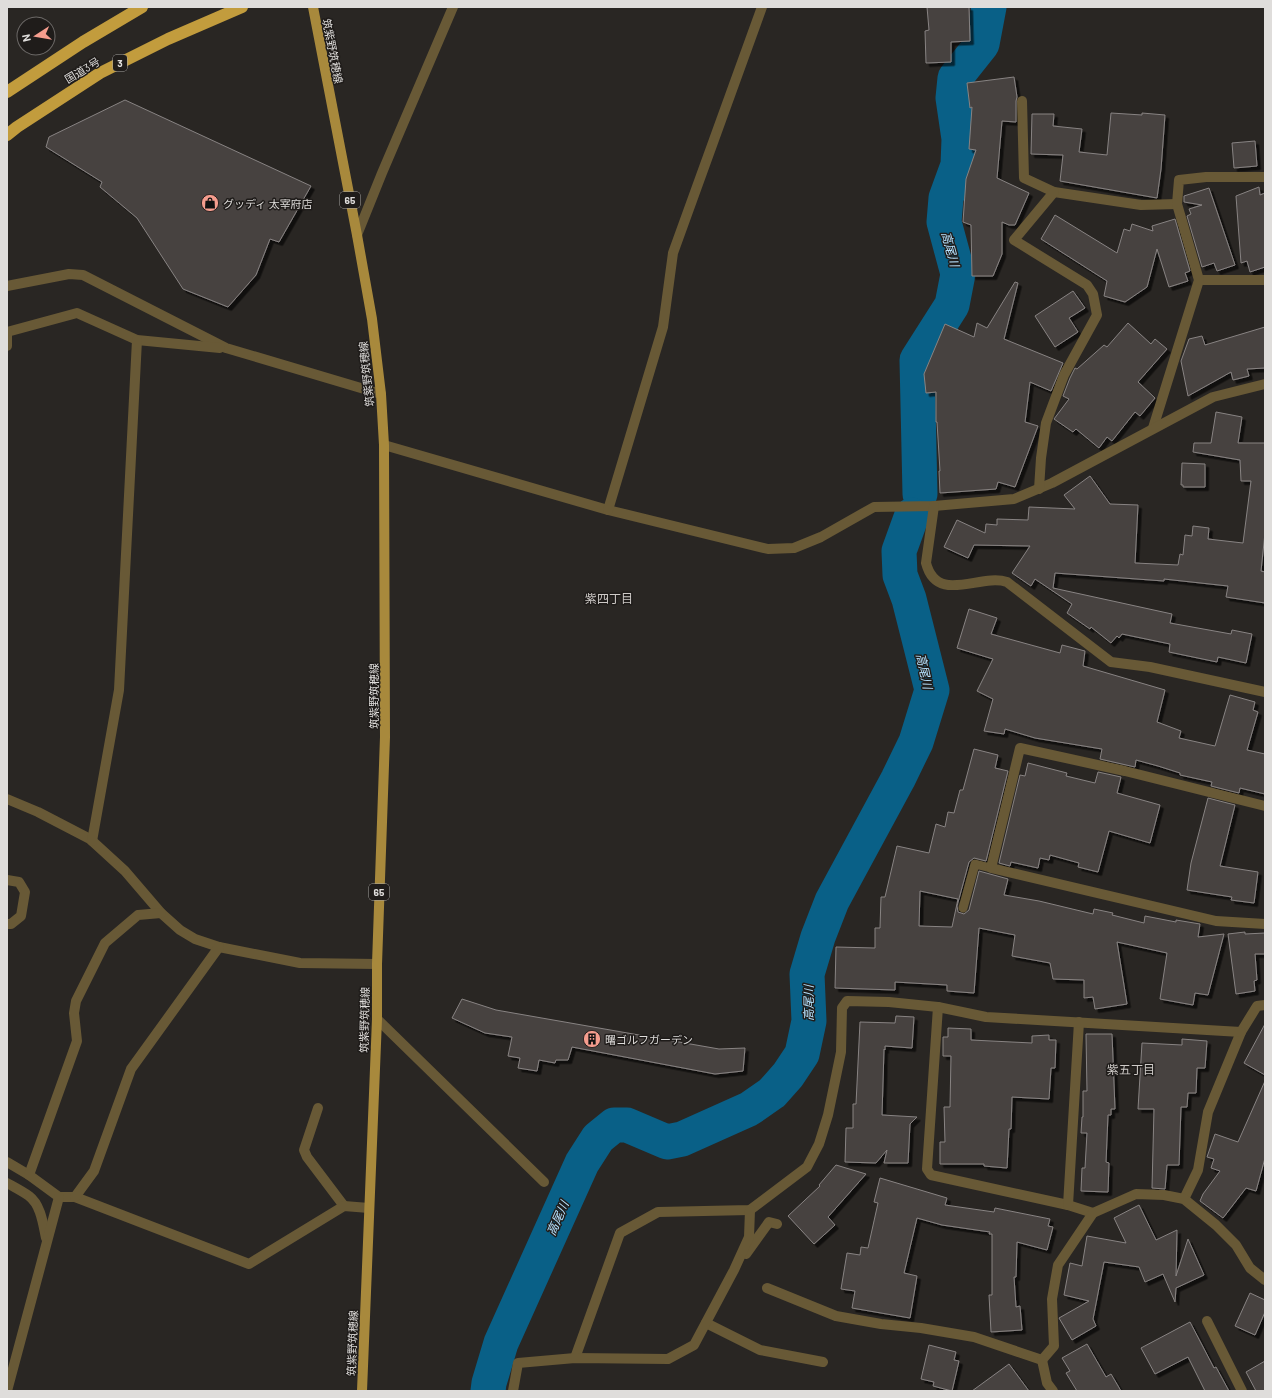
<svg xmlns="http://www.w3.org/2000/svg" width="1272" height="1398" viewBox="0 0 1272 1398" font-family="Barlow,'Noto Sans JP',sans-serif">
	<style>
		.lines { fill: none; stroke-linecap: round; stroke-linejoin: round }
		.river { stroke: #096087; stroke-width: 35 }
		.building { fill: #464241; stroke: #888382; fill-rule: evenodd; filter: url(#shadow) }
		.lane { stroke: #685936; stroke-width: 9 }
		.street { stroke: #685936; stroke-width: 10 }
		.primary { stroke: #a8893c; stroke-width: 10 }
		.highway { stroke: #c29c3d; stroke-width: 12 }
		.labels { text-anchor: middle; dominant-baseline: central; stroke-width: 3; stroke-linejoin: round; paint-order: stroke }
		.shield { fill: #1f1c1a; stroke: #a5a3a1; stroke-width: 1 }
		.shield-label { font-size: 10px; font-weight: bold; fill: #dfdddb }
		.street-label { font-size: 11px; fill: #dfdddb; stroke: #1f1c1a }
		.poi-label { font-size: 11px; fill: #dfdddb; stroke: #1f1c1a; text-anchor: start }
		.water-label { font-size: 12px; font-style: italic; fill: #b6e2fe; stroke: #1f1c1a }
		.neighbourhood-label { font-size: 12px; fill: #cecac7; stroke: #1f1c1a }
	</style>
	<defs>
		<filter id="shadow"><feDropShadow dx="3.5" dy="3.5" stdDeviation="0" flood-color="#0009"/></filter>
	</defs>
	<rect width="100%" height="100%" fill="#292623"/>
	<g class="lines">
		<g class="river">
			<path d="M920 494 917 360 952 305 958 274 944 222 946 198 958 165 959 139 953 98 955 78 982 44 989 7"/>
			<path d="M488 1391 489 1383 501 1343 582 1163 598 1138 614 1125H627L667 1142 682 1139 749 1109 772 1093 788 1075 802 1054 809 1021 807 974 818 937 832 901 898 779 916 742 932 690 909 599 900 575 899 551 912 515"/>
		</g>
	</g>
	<g class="building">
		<path d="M927 7H969L970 41 951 42V62L926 63 925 31 929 30Z"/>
		<path d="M1014 77 1017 97 1016 101V122L1002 121 997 178 1029 193 1015 225H1009L1002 222V254L993 276H972L971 225 963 222 966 179 976 150 969 149 972 107 970 108 967 83Z"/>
		<path d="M125 100 311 186 279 242 270 239 256 275 228 307 183 289 137 218 100 187 102 182 46 147 49 137Z"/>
		<path d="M1111 113 1142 115V113L1165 115 1161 169 1157 198 1060 181 1063 155 1031 154 1032 114H1054L1053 126 1082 129 1079 152 1107 155Z"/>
		<path d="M1255 141 1257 166 1234 168 1232 143Z"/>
		<path d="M1259 187 1260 195 1265 193V267L1250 272 1247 261 1241 263 1236 196Z"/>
		<path d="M1209 188 1235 265 1217 271 1214 263 1202 267 1187 216 1191 214 1189 209 1202 205 1184 202V196Z"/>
		<path d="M1055 215 1117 253 1124 229 1130 231 1132 224 1153 231 1152 226 1175 219 1190 271 1185 273 1188 281 1169 287 1157 249 1147 287 1125 302 1104 296 1107 281 1041 239Z"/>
		<path d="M1015 282 1018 283 1004 339 1063 363 1051 391 1030 382 1025 422 1038 426 1015 487 998 482 996 489 940 493 939 471H940L937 422H936V392L926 393 924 374 945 324 974 337 977 323 987 328Z"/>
		<path d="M1073 291 1085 308 1069 318 1078 332 1055 347 1035 316Z"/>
		<path d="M1128 323 1151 344 1155 339 1167 349 1138 382 1155 398 1140 416 1135 412 1112 441 1107 437 1099 448 1076 429 1073 432 1054 419 1069 399 1063 396 1070 378 1075 368 1077 369 1104 345 1107 347Z"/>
		<path d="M1265 327V368L1247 369 1249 376 1233 380 1231 372 1188 396 1181 361 1189 339 1202 336 1205 345Z"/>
		<path d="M1216 412 1242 417 1238 443H1265V533L1261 571 1265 572V603L1226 597 1228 586 1164 579V581L1055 573 1053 588 1172 614 1170 623 1231 634 1232 630 1252 634 1246 663 1218 657 1217 662 1169 652 1170 644 1122 634 1119 638 1117 636 1111 643 1091 627 1090 629 1067 613 1072 604 1035 579 1031 586 1012 573 1030 546 974 545 968 558 944 547 957 520 985 533 986 524 997 525V519L1028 520 1029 507 1075 509 1064 495 1090 476 1110 504 1138 505 1135 563 1178 565 1180 554 1183 555 1185 535 1192 536 1193 526 1209 528 1208 539 1243 543 1251 481H1241L1240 460 1193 452 1194 443H1211Z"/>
		<path d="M1182 463 1205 464V487H1183V485H1181Z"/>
		<path d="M969 609 997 618 991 634 1060 653 1062 645 1085 651 1083 666 1165 690 1157 722 1181 731 1179 738 1215 746 1230 695 1255 702 1253 710 1258 712 1247 750 1265 754V794L1240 788 1239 793 1211 786 1212 782 1180 775V773L1158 766 1136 760 1135 767 1100 759 1102 749 1035 738 1005 729 1004 734 984 731 993 699 977 691 993 659 957 648Z"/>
		<path d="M974 749 998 755 995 768 1008 771 986 861 974 858 969 862 957 906 958 912 964 914 969 910 979 871 1008 879 1004 895 1039 901 1093 914 1094 909 1113 913 1112 915 1144 923 1145 916 1176 922V920L1200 924 1198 937 1224 934 1208 995 1195 993 1193 1005 1160 999 1167 953 1117 942 1127 1004 1095 1009 1093 997 1084 998V980L1053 979 1050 963 1012 956 1015 935 979 928 974 993 947 991V985L895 982V990L835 988 836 947 875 948V928H880L881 897H885L897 846 929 853 936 824 945 827 948 812 954 813 960 790H963ZM920 891 958 899 952 927 919 926Z"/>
		<path d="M1028 763 1067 773 1066 776 1095 783 1098 772 1121 777 1117 793 1160 805 1150 843 1109 831 1098 872 1078 867 1079 863 1050 855 1049 860 1040 858 1038 868 1011 862 1010 866 999 863 1020 775 1025 776Z"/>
		<path d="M1208 798 1235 805 1220 866 1258 872 1254 903 1231 900 1232 897 1187 890 1191 863Z"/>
		<path d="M1245 932V934L1265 933V954H1255L1257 980 1254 981 1255 991 1236 994 1228 934Z"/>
		<path d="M462 999 496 1010 719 1049 745 1048 743 1071 715 1074 572 1047 568 1060H556L555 1063 539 1060 537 1071 518 1068 520 1058 508 1056 512 1037 485 1033 452 1018Z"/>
		<path d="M896 1016 914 1017 912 1048 885 1046V1050L884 1049 882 1115 917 1117 910 1124 908 1163H884L887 1150 876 1163 845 1162 846 1128H853V1104H856L860 1022 895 1023Z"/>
		<path d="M1265 1024V1075L1244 1063Z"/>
		<path d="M948 1028 971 1029V1040L1032 1043V1036L1049 1035V1040H1056L1055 1068H1051L1049 1099 1012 1097 1011 1129H1009L1007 1168 984 1166V1164H940V1142H945L944 1107H950L951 1056H943V1037H948Z"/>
		<path d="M1086 1034H1112L1115 1109H1111V1115H1108L1106 1162 1109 1163 1108 1192 1081 1191 1082 1168H1085L1087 1133H1081L1082 1117H1083V1091H1087Z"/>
		<path d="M1182 1039 1207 1041 1205 1068H1197L1196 1093H1188L1187 1107H1181L1179 1165H1167L1165 1189 1152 1188 1154 1109H1138L1142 1043 1182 1045Z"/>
		<path d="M1265 1081V1158L1256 1191 1246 1188 1223 1218 1200 1201 1203 1194 1220 1171 1211 1168 1214 1159 1207 1157 1215 1134 1238 1142Z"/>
		<path d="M836 1165 866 1174 828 1217 835 1225 814 1244 788 1216 820 1186 819 1185Z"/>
		<path d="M880 1178 947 1198 945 1205 994 1212 995 1208 1050 1219 1048 1226 1053 1227 1047 1250 1017 1242 1016 1277H1014L1016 1307 1020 1306 1022 1330 991 1332 989 1295H992V1234H989L990 1232 942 1225 917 1218 904 1273 917 1276 910 1318 852 1308 855 1291 841 1289 847 1253 860 1255 861 1247 868 1248 878 1203 874 1202Z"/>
		<path d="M1139 1205 1156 1240 1177 1230 1176 1276 1188 1239 1204 1275 1176 1288 1175 1302 1163 1274 1145 1282 1139 1267 1104 1262 1093 1319 1096 1326 1072 1340 1059 1318 1089 1301 1064 1295 1070 1263 1082 1266 1087 1236 1126 1243 1114 1218Z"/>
		<path d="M1250 1293 1265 1300V1312L1255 1335 1235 1326Z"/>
		<path d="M1190 1322 1214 1368 1216 1367 1229 1391H1205L1188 1357 1155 1374 1141 1348Z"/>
		<path d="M1087 1344 1106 1377 1111 1374 1121 1391H1077L1066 1373 1070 1371 1062 1358Z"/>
		<path d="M929 1345 956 1352 954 1360 959 1361 952 1391 933 1386 934 1382 921 1379Z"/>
		<path d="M1265 1361V1391H1256L1246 1372Z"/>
		<path d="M1009 1364 1029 1391H972Z"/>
	</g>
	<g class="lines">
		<path class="lane" d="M963 908 975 864 991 868"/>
		<g class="street">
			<path d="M1022 101 1024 178 1054 192 1141 205 1177 204"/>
			<path d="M357 235 382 173 453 7"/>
			<path d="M1199 280H1265"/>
			<path d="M7 286 69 274 83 275 226 348 381 394"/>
			<path d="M7 332 77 313 137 340 220 348"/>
			<path d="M7 346V332"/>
			<path d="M1153 428 1199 280 1177 204 1179 180 1206 177H1265"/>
			<path d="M384 445 608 510 768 549 794 548 821 537 874 507 934 506 1014 499 1052 483 1213 397 1265 384"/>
			<path d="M1039 489 1041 458 1046 423 1064 375 1097 315 1093 294 1087 285 1014 240 1054 192"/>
			<path d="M934 506 926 563C937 605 980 573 1007 582L1111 662 1150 667 1265 692"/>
			<path d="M608 510 663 327 673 253 762 7"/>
			<path d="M7 799 38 812 90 839 125 871 161 913 180 930 195 939 219 947 300 963 377 964"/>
			<path d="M1265 806 1125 771 1020 748 991 868 1216 921 1265 924"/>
			<path d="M92 841 119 690 137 340"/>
			<path d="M7 880 19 882 25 892 21 916 11 924H7"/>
			<path d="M938 1007 927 1169 931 1175 1068 1205 1093 1213"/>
			<path d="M377 1019 544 1182"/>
			<path d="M318 1108 304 1150 307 1157 344 1206"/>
			<path d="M7 1162 29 1175 59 1197H75L249 1264 344 1206 369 1208"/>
			<path d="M29 1175 77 1041 74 1013 76 1001 105 943 138 915 161 913"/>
			<path d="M7 1183C14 1187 22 1191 29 1196 41 1205 43 1224 46 1238"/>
			<path d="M75 1197 94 1171 131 1069 219 947"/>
			<path d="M1184 1199 1198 1170 1208 1112 1241 1032 1257 1006 1265 1005"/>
			<path d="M1068 1205 1079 1022"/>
			<path d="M746 1254 769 1222 777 1224"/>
			<path d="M767 1288 836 1316 881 1324 921 1328 974 1337 1042 1360"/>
			<path d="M1207 1321 1242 1391"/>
			<path d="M706 1323 760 1350 823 1362"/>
			<path d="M575 1358 620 1233 658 1212 750 1210 807 1167 819 1144 828 1115 841 1052 842 1008 847 1001 889 1002 938 1007 986 1017 1241 1032"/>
			<path d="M1042 1360 1054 1346 1052 1299 1058 1265 1093 1213 1136 1194 1164 1195 1184 1199 1216 1225 1236 1245 1250 1268 1265 1280"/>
			<path d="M1042 1360 1047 1383 1053 1391"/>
			<path d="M7 1391 59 1197"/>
			<path d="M513 1391 518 1363 575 1358 668 1359 694 1345 734 1270 749 1237 750 1210"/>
		</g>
		<path class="primary" d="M313 7 357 235 372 319 381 394 384 445 385 737 377 964V1019L362 1391"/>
		<g class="highway">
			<path d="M7 92 83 42 142 7"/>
			<path d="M7 135 17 127 100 73 168 39 242 7"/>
		</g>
	</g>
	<defs>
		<symbol id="shop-disc" viewBox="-11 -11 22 22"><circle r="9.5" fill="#f59d8e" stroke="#1f1c1a"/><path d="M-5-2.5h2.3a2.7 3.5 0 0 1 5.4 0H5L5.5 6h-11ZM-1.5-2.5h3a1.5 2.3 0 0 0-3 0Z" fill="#111"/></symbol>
		<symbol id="building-disc" viewBox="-11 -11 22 22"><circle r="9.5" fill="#f59d8e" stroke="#1f1c1a"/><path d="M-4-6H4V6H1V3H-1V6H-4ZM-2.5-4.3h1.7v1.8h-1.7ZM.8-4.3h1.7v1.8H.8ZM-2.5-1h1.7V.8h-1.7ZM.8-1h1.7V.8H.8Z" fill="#111"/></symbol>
	</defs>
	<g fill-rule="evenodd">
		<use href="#shop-disc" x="200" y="193" width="20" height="20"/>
		<use href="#building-disc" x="582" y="1029" width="20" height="20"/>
	</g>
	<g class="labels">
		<g class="shield">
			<rect x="113" y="55" width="14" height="16" rx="3"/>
			<rect x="340" y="192" width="20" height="16" rx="3"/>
			<rect x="369" y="884" width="20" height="16" rx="3"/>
		</g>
		<g class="shield-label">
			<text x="120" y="63">3</text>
			<text x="350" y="200">65</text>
			<text x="379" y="892">65</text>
		</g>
		<g class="street-label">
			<text transform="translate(333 51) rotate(79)">筑紫野筑穂線</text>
			<text transform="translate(82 70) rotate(-31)">国道3号</text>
			<text transform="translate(366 374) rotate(-96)">筑紫野筑穂線</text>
			<text transform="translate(373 696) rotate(-90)">筑紫野筑穂線</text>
			<text transform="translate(364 1020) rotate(-89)">筑紫野筑穂線</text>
			<text transform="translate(352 1343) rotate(-88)">筑紫野筑穂線</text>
		</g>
		<g class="poi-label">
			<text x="223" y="203">グッディ 太宰府店</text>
			<text x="605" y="1039">曙ゴルフガーデン</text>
		</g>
		<g class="water-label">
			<text transform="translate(951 249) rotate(75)">高尾川</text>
			<text transform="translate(925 671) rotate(78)">高尾川</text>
			<text transform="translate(808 1003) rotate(-90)">高尾川</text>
			<text transform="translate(557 1218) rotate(-66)">高尾川</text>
		</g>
		<g class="neighbourhood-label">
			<text x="609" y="598">紫四丁目</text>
			<text x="1131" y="1069">紫五丁目</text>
		</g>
	</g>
	<rect width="1272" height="1398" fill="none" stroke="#dfdddb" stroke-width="16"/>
	<g transform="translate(36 36) rotate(258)"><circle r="19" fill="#1f1c1a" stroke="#6c6967"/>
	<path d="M0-3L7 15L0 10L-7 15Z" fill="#f59d8e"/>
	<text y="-6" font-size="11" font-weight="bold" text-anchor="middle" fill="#dfdddb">N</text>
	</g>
</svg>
